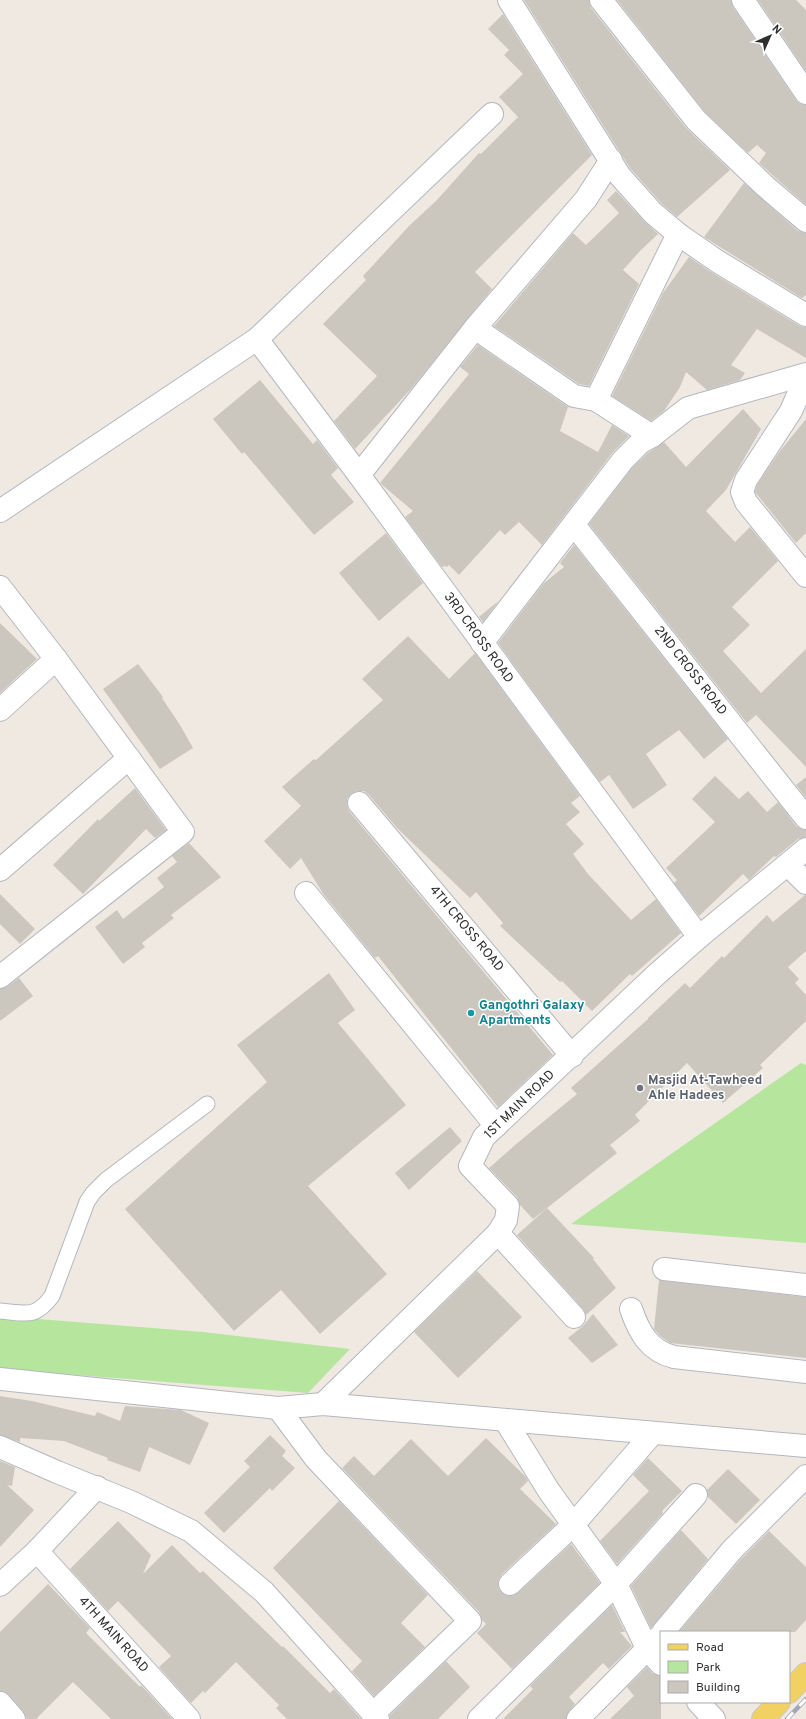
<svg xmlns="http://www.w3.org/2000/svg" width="806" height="1719" viewBox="0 0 806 1719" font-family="Overpass,sans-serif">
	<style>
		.green { fill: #b6e59e }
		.building { fill: #cbc7bf }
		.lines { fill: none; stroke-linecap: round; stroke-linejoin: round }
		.lane-casing { stroke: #b4b7c1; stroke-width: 17 }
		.street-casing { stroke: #b4b7c1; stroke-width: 24 }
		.secondary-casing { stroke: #b4b7c1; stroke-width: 24 }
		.primary-casing { stroke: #c9c9c9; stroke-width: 24 }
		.lane { stroke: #fff; stroke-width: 15 }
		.street { stroke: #fff; stroke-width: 22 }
		.secondary { stroke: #fff; stroke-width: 22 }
		.primary { stroke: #f2d163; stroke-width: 22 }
		.rail-casing { stroke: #a3a6b8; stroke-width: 4.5 }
		.rail { stroke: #fff; stroke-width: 3; stroke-dasharray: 9; stroke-linecap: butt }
		.culture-dot { fill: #0f9aa8; stroke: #fff; stroke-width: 1.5 }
		.worship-dot { fill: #6b7280; stroke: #fff; stroke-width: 1.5 }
		.labels { text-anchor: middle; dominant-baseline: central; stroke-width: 3; stroke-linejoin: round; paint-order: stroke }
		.street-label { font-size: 13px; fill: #2e2e2e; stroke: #fff }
		.culture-label { font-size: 13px; font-weight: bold; fill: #0d838f; stroke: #fff; text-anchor: start }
		.worship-label { font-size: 13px; font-weight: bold; fill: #5b616d; stroke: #fff; text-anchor: start }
	</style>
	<rect width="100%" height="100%" fill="#efe9e1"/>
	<g class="green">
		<path d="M801 1063 806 1065V1243L571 1224Z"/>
		<path d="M0 1316 203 1332 350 1349 308 1393 0 1369Z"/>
	</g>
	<g class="building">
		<path d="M524 0H589L591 8 686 128 730 170 677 217 662 204 630 168Z"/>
		<path d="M617 0H731L733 7 796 100 800 104 806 105V205L759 163 766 153 757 145 748 153 705 112Z"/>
		<path d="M758 0H796L806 10V71Z"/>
		<path d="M503 14 592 155 475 272 492 289 411 389 355 449 334 421 377 376 323 324 366 280 363 276 410 225 437 200 479 153 481 154 518 117 499 97 523 74 504 55 509 50 488 29Z"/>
		<path d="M744 183 798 231 806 233V295L802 298 704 237Z"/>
		<path d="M616 191 644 221 658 234 641 250 623 270 639 284 589 386 579 384 494 326 573 233 586 245 619 213 607 200Z"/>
		<path d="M689 257 711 272 800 326 806 327V358L757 329 731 365 745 373 740 380 707 390 686 372 680 387 664 411 651 421 612 396 663 293Z"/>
		<path d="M478 345 568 407 560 431 598 452 612 425 629 436 613 452 542 545 519 522 505 535 500 530 459 575 449 565 447 567 445 566 442 567 405 517 413 511 380 483 469 374 460 367Z"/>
		<path d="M260 380 313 444 317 440 338 468 331 475 354 502 314 535 244 452 242 454 213 419Z"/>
		<path d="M743 409 761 429 726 490 706 511 735 542 750 527 778 561 732 607 750 625 723 651 761 693 806 649V767L756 715 747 723 589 524 632 468 649 452 664 442 686 467Z"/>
		<path d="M806 419V533L796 543 755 492 757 485 780 451Z"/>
		<path d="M386 533 423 583 379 621 339 573Z"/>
		<path d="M574 545 728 739 704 759 679 730 646 754 667 785 633 809 609 775 600 782 498 643 543 584 564 567 560 563Z"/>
		<path d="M497 602V603L483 622 479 617Z"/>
		<path d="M0 623 37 659 0 693Z"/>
		<path d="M408 636 449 679 475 653 580 796 571 803 580 812 566 824 584 844 573 854 588 874 631 920 656 899 681 933 632 976 630 974 592 1011 562 981 560 982 500 926 503 923 476 892 470 898 397 828 369 795 364 791H357L351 794 347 799V805L349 811 553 1055 498 1107 378 956 375 958 324 895 301 858 290 869 264 841 301 806 282 787 314 759 316 760 383 700 362 679Z"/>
		<path d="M138 664 163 697 162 698 180 725 193 748 160 769 103 689Z"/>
		<path d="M715 776 739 799 748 791 767 812 778 802 796 826 801 829 806 830V837L798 839 776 857 774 856 749 880 743 874 699 916 674 883 677 880 666 868 715 822 692 799Z"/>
		<path d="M806 777V798L796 785Z"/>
		<path d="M135 788 166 830 155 838 146 829 83 894 53 865 98 819 99 821Z"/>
		<path d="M189 843 221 877 171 915 174 918 142 943 145 947 123 964 95 927 117 910 123 919 164 887 157 878 177 862 172 856Z"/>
		<path d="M0 894 35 929 20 944 0 924Z"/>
		<path d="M805 895H806V951L788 967 799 979 795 983 806 995V1021L760 1065 763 1068 723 1103 687 1063 635 1115 640 1121 610 1145 617 1153 533 1219 520 1205 517 1197 489 1168 515 1145 577 1094 571 1088 648 1019V1018L685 983 690 988 722 956 724 958 767 915 773 922Z"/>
		<path d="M329 973 355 1010 338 1023 406 1105 308 1186 387 1274 320 1334 281 1290 234 1331 125 1209 267 1082 237 1045Z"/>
		<path d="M19 978 33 996 0 1021V989L7 987Z"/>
		<path d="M450 1127 462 1141 409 1190 395 1173Z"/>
		<path d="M547 1208 594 1258 593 1259 616 1288 586 1315 583 1309 517 1235Z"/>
		<path d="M477 1271 522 1317 458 1378 414 1332Z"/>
		<path d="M659 1280 806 1297V1358L670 1343 660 1336 654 1329Z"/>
		<path d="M593 1314 618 1345 592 1363 568 1338 583 1326Z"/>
		<path d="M0 1396 32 1401 95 1416 97 1412 120 1421 125 1406 181 1410 209 1423 190 1465 149 1447 140 1472 107 1460 108 1458 64 1441 20 1438V1442L0 1435Z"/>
		<path d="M270 1435 286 1451 282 1456 295 1468 272 1491 270 1488 224 1533 204 1513 250 1467 244 1461Z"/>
		<path d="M486 1438 526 1477 528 1481 520 1489 556 1524 501 1575 498 1581V1587L501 1592 507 1596H513L518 1593 571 1544 600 1583 512 1669 477 1633 486 1624 482 1620 479 1612 342 1468 354 1456 374 1476 411 1439 448 1476Z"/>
		<path d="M648 1458 682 1491 662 1511 663 1513 617 1564 600 1541 649 1491 633 1475Z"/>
		<path d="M0 1461 15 1467 12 1486 7 1485 34 1510 0 1547Z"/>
		<path d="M728 1469 760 1500 736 1524 708 1497 707 1490Z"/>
		<path d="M339 1501 428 1595 401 1623 425 1647 374 1696 352 1671 362 1661 273 1568Z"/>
		<path d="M118 1521 151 1555 143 1574 172 1545 200 1573 203 1571 282 1647 283 1646 330 1693 334 1689 361 1719H287L276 1708 279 1705 236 1662 205 1693 203 1691 191 1703 159 1667 171 1656 118 1601 108 1611 70 1569Z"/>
		<path d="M681 1530 708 1559 651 1628 631 1586Z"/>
		<path d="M769 1531 806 1567V1620L795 1632H679L740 1560Z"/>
		<path d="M48 1584 90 1628 86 1633 140 1687 141 1685 172 1719H111L73 1682 36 1719H27L23 1711 9 1695 0 1691V1632Z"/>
		<path d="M612 1605 625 1632H620L632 1646 609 1669 603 1663 569 1697 575 1704 569 1711 566 1719H503L533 1689 530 1686Z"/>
		<path d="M446 1661 470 1687 438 1719H390V1715Z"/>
		<path d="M647 1667 652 1673 661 1676V1719H610L634 1696 627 1687Z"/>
	</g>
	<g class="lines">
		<defs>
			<path id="lane" d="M0 1311C26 1313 35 1319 52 1296L87 1202 93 1193 106 1180 207 1104"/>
			<g id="street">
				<path d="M509 0 620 176 653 213 678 234 717 261 806 315"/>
				<path d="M601 0 696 120 765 186 806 221"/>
				<path d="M743 0 806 93"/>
				<path d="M475 328 574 396 596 400 678 234"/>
				<path d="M257 339 359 475 699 937"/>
				<path d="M806 376 791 411 746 480 742 492 746 502 806 576"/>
				<path d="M596 400 652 436"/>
				<path d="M359 475 475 328 586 199 611 160"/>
				<path d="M0 511 257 339 492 114"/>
				<path d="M574 525 806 818"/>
				<path d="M0 587 56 659 183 832 0 977"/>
				<path d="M482 643 623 460 641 442 652 436 688 408 806 374"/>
				<path d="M0 710 56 659"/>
				<path d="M359 803 572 1056"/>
				<path d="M788 865 806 883"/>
				<path d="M0 870 129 758"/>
				<path d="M306 893 496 1126"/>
				<path d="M498 1233 574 1317"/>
				<path d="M664 1269 806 1285"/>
				<path d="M631 1309C639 1332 649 1351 674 1357L806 1372"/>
				<path d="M323 1404 498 1233 506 1220 508 1206 470 1166 484 1137 657 974 699 937 806 849"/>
				<path d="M278 1408 316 1459 470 1621 373 1714"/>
				<path d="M505 1420 549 1491 616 1584 648 1650 661 1664"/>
				<path d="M37 1551 189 1719"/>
				<path d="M510 1584 573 1525 653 1433"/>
				<path d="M0 1585 37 1551 97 1487"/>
				<path d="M663 1632 732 1550 806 1476"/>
				<path d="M698 1702 714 1719"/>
				<path d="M0 1703 14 1719"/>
				<path d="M479 1719 616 1584 696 1495"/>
				<path d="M578 1719 658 1638"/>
			</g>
			<g id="secondary">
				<path d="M0 1379 278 1408 323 1404 806 1446"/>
				<path d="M0 1447 57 1472 131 1502 191 1531 264 1592 378 1719"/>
			</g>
			<g id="primary">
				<path d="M789 1692 806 1674"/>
				<path d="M763 1719 779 1702"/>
			</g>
		</defs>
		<use href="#lane" class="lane-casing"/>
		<use href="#street" class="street-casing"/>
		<use href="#secondary" class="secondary-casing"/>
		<use href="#primary" class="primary-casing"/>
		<use href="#lane" class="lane"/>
		<use href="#street" class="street"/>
		<use href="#secondary" class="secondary"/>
		<use href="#primary" class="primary"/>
		<defs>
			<path id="rail" d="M787 1719 806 1699"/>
		</defs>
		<use href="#rail" class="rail-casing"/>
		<use href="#rail" class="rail"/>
	</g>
	<circle class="culture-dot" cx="471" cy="1013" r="4"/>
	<circle class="worship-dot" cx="640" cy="1088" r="4"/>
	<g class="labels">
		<g class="street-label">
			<text transform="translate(478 638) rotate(54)">3RD CROSS ROAD</text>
			<text transform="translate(690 671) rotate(52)">2ND CROSS ROAD</text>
			<text transform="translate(466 929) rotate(50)">4TH CROSS ROAD</text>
			<text transform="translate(520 1105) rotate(-44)">1ST MAIN ROAD</text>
			<text transform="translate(113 1635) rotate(48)">4TH MAIN ROAD</text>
		</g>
		<g class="culture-label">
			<text x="479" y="1006">Gangothri Galaxy<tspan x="479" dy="15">Apartments</tspan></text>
		</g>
		<g class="worship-label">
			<text x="648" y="1081">Masjid At-Tawheed<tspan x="648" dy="15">Ahle Hadees</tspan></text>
		</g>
	</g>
	<rect x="660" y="1631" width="130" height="72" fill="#ffffff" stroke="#ababab"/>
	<rect x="668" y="1644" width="20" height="6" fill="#f2d163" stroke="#ababab"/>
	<text x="696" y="1651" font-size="12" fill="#2e2e2e">Road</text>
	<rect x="668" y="1661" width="20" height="12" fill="#b6e59e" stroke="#ababab"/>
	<text x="696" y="1671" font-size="12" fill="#2e2e2e">Park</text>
	<rect x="668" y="1681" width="20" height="12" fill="#cbc7bf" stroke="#ababab"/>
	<text x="696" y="1691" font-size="12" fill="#2e2e2e">Building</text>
	<g transform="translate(770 36) rotate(45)" stroke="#ffffff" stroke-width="3" paint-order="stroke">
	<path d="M0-3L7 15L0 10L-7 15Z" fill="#2e2e2e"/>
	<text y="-6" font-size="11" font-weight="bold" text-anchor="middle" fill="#2e2e2e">N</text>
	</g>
</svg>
